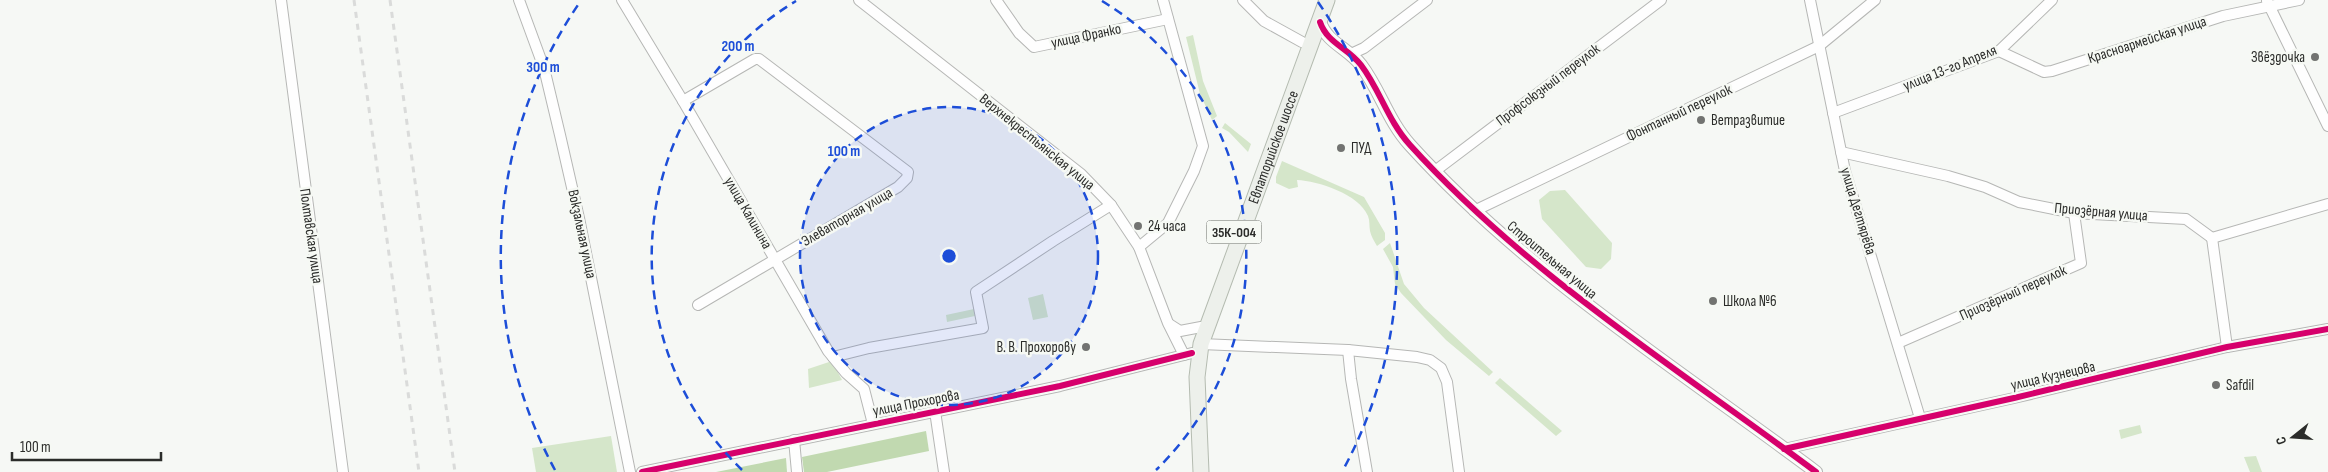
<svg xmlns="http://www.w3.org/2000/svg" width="2328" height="472" viewBox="0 0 2328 472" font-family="'Sofia Sans Condensed',sans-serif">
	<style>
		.green { fill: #d5e6ca }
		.forest { fill: #c1d9b0 }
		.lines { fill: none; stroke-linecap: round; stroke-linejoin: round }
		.minor-casing { stroke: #b6b7b5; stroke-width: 12 }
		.tertiary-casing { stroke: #b6b7b5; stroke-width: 14 }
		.primary-casing { stroke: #b4bbb0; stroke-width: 17 }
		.minor { stroke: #fefefe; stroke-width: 10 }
		.tertiary { stroke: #fefefe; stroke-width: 12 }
		.primary { stroke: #edf0eb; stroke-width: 15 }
		.rail { stroke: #dadbda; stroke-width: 3; stroke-dasharray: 6 6; stroke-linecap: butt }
		.cycleway-casing { stroke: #f6f9f4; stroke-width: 9 }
		.cycleway { stroke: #d6006c; stroke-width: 6 }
		.ring { fill: none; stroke: #1d4ed8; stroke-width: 2.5; stroke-dasharray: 9 6 }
		.poi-dot { fill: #727371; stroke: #f6f9f4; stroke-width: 2 }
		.labels { text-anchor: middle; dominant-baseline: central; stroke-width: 5; stroke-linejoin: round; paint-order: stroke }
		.shield { fill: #f6f9f4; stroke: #686a67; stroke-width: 1 }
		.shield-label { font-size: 14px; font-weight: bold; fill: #2b2c2a }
		.street-label { font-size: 15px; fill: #2b2c2a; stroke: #f6f9f4 }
		.poi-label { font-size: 15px; fill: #2b2c2a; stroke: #f6f9f4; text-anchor: start }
		.centre { fill: #1d4ed8; stroke: #f6f9f4; stroke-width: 2.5 }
		.ring-label { font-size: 15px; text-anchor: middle; font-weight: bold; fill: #1d4ed8; stroke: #f6f9f4; stroke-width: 5; stroke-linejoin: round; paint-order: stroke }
	</style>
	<rect width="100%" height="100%" fill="#f6f8f5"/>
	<g class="green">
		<path d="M1193 35 1203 81 1217 116 1212 120 1200 94 1186 37Z"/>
		<path d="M1225 123 1251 144 1248 152 1229 132 1222 128Z"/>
		<path d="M1282 161 1364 197 1385 233V240L1377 246C1374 241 1371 236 1370 231 1369 226 1370 221 1368 216 1359 194 1318 181 1297 180L1298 187 1289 189 1276 183V177Z"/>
		<path d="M1565 190 1612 243 1611 259 1601 269 1586 267 1542 219 1539 200 1550 191Z"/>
		<path d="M1390 243 1404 284 1424 308 1493 372 1489 376 1446 340 1401 293 1395 284 1393 267 1383 249Z"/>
		<path d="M1043 294 1048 317 1033 320 1028 298Z"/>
		<path d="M974 309 975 316 947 322 946 315Z"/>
		<path d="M832 361 842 380 809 388 808 369Z"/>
		<path d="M1500 378 1562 431 1556 436 1495 383Z"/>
		<path d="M2140 425 2142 433 2121 439 2119 430Z"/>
		<path d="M611 436 617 472H536L532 448Z"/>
		<path d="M2256 456 2262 472H2250L2244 457Z"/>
	</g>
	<g class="forest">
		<path d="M926 431 929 451 827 472H804L802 457Z"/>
		<path d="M786 458 787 472H716Z"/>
	</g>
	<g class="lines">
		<defs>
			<g id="minor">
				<path d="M281 0 343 472"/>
				<path d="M519 0 544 68 560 135 579 218 630 472"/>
				<path d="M622 0 683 101 828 351 846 373 864 389 873 424"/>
				<path d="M859 0 1081 174 1111 205 1139 247 1168 323 1184 355"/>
				<path d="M996 0 1019 33 1034 47 1168 19"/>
				<path d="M1243 0 1264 21 1302 42"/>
				<path d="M1810 0 1845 171 1920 418"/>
				<path d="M2267 1 2328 126"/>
				<path d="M1999 51 2044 72 2052 71 2223 16 2299 0"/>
				<path d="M1351 54 1364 48 1427 0"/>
				<path d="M683 101 755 59H759L908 172 907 178 898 187 698 305"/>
				<path d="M1833 113 1999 51 2052 0"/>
				<path d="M1841 152 1948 176 1985 187 2019 202 2074 213 2186 219 2212 238"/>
				<path d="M1435 171 1661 0"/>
				<path d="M1474 211 1819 46 1875 0"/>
				<path d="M2212 238 2328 204"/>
				<path d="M2212 238 2227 347"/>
				<path d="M1139 247 1168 223 1194 171 1203 146 1163 0"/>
				<path d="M1169 324 1180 331 1201 327"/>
				<path d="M1898 343 2081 263 2074 213"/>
				<path d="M1201 344 1348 350 1417 357 1430 360 1441 368 1447 382 1459 472"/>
				<path d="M1348 350 1351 379 1367 472"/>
				<path d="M833 357 869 348 983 328 976 292 1053 241 1111 205"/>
				<path d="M935 411 944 472"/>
				<path d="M794 440 797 472"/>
				<path d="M1784 449 2014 398 2227 347 2328 329"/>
				<path d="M642 472 1060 386 1192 353"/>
			</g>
			<path id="tertiary" d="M1320 22C1327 43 1348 48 1361 65 1380 90 1388 121 1410 145 1527 274 1677 368 1816 472"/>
			<g id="primary">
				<path id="s1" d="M1201 472 1197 377 1201 344 1327 0"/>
			</g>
		</defs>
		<use href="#minor" class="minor-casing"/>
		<use href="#tertiary" class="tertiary-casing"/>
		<use href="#primary" class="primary-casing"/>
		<use href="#minor" class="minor"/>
		<use href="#tertiary" class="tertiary"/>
		<use href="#primary" class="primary"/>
		<g class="rail">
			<path d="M354 0 419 472"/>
			<path d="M390 0 455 472"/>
		</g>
		<defs>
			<g id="cycleway">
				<path d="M1320 22C1327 43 1348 48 1361 65 1380 90 1388 121 1410 145 1527 274 1677 368 1816 472"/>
				<path d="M1784 449 2014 398 2227 347 2328 329"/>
				<path d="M642 472 1060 386 1192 353"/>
			</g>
		</defs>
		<use href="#cycleway" class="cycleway-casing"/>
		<use href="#cycleway" class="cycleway"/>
	</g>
	<circle cx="949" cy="256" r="149" fill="#1d4ed8" fill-opacity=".12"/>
	<g class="ring">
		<circle cx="949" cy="256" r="149"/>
		<path d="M742 470A298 298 0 0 1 796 1M1102 1A298 298 0 0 1 1156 470"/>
		<path d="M555 470A448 448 0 0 1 580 2M1318 2A448 448 0 0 1 1343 470"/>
	</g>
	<g class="poi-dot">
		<circle cx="2315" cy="57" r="5"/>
		<circle cx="1701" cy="120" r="5"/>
		<circle cx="1341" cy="148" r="5"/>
		<circle cx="1138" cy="226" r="5"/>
		<circle cx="1713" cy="301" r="5"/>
		<circle cx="1086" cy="347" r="5"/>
		<circle cx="2216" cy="385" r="5"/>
	</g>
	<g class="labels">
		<rect class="shield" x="1206.5" y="220.5" width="55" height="23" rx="4"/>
		<g class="shield-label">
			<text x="1234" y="232">35К-004</text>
		</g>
		<g class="street-label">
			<text transform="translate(1086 36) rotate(-12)">улица Франко</text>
			<text transform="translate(2147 40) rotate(-18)">Красноармейская улица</text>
			<text transform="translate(1950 68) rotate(-22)">улица 13-го Апреля</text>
			<text transform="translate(1548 85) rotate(-37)">Профсоюзный переулок</text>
			<text transform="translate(1679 113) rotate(-25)">Фонтанный переулок</text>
			<text transform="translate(1037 142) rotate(39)">Верхнекрестьянская улица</text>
			<text stroke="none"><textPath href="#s1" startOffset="338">Евпаторийское шоссе</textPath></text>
			<text transform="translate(1858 211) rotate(73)">улица Дегтярёва</text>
			<text transform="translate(2101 212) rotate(5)">Приозёрная улица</text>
			<text transform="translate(748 213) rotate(60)">улица Калинина</text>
			<text transform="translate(847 217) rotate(-30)">Элеваторная улица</text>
			<text transform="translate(582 234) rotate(78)">Вокзальная улица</text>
			<text transform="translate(311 236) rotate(82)">Полтавская улица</text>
			<text transform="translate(1552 260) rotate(40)">Строительная улица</text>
			<text transform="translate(2013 293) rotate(-24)">Приозёрный переулок</text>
			<text transform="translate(2053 376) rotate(-13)">улица Кузнецова</text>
			<text transform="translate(916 403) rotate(-11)">улица Прохорова</text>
		</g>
		<g class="poi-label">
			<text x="2305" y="57" text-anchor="end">Звёздочка</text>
			<text x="1711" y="120">Ветразвитие</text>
			<text x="1351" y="148">ПУД</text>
			<text x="1148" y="226">24 часа</text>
			<text x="1723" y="301">Школа №6</text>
			<text x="1076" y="347" text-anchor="end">В. В. Прохорову</text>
			<text x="2226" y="385">Safdil</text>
		</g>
	</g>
	<circle cx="949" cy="256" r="8" class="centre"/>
	<g class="ring-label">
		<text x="738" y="51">200 m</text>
		<text x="543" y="72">300 m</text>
		<text x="844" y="156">100 m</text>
	</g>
	<g transform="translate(2293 437) rotate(253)" stroke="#f6f9f4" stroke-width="4" paint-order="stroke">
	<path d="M0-4L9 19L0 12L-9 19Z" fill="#2b2c2a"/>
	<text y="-8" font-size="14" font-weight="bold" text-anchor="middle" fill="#2b2c2a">С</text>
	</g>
	<path d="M12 452v8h149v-8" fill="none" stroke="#2b2c2a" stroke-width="2.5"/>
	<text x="20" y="452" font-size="15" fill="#2b2c2a" stroke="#f6f9f4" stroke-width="4" paint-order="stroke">100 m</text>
</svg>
